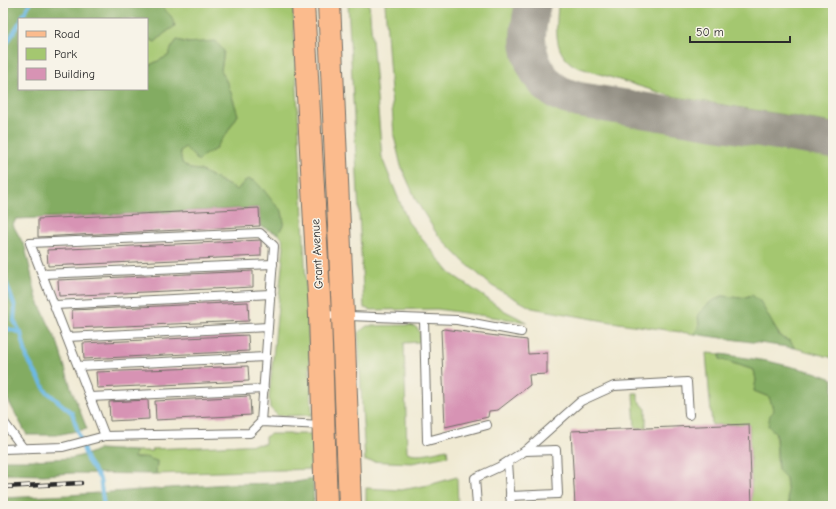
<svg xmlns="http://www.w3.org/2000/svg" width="836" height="509" viewBox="0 0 836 509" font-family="'Comic Neue',sans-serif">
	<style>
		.green { fill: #a4c770; stroke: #68794e }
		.forest { fill: #83ac62; stroke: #576c46 }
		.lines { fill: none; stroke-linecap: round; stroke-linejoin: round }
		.stream { stroke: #6cb9e5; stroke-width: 4 }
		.taxiway { stroke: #8e8a7f; stroke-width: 36 }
		.building { fill: #d793b4 }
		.lane-casing { stroke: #706e66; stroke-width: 10 }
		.primary-casing { stroke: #706e66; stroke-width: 24 }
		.lane { stroke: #fff; stroke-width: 8 }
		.primary { stroke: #fbbb8d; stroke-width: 22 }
		.rail-casing { stroke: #2b2b2b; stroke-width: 4.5 }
		.rail { stroke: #f7f3e8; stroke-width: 3; stroke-dasharray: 9; stroke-linecap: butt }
		.labels { text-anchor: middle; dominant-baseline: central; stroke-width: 3; stroke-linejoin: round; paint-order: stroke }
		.street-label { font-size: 12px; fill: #2b2b2b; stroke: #f7f3e8 }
	</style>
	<rect width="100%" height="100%" fill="#f7f3e8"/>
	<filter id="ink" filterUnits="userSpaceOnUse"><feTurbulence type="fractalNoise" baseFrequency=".025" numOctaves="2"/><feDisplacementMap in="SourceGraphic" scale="8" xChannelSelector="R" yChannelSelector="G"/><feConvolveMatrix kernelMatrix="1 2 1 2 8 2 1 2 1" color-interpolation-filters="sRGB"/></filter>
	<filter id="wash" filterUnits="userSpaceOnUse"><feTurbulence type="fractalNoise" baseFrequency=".012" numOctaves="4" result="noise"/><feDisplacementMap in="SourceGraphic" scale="16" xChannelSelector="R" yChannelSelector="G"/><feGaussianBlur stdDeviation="0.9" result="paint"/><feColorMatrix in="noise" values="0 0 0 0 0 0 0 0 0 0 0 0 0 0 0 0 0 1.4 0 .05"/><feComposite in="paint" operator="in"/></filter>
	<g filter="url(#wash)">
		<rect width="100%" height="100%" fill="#f0ead3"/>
		<g class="green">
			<path d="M167 3H293L312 415 278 416 270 408 269 398 284 246 282 238 278 234 284 223 282 211 274 203 242 184 237 190 200 170 190 169 182 163 180 151 185 147 204 155 214 150 227 133 238 115 229 87 221 70 224 51 177 40 172 47 168 56 150 65H147V38L155 42 165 33 175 26 171 16 163 8Z"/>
			<path d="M348 3H369L382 158 408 222 450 273 505 311 527 322 437 309 371 310 364 308Z"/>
			<path d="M385 3H518C516 17 513 31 515 46 518 71 535 94 558 106 564 109 571 110 578 112L833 155V358L795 348 790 341 782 338 752 295 742 298 722 296 698 314 699 326 694 334 605 321 532 308 492 286 462 260 437 234 417 202 401 166 394 136Z"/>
			<path d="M558 3H833V123L671 96 577 67C551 54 557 27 558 3Z"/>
			<path d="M410 325C421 328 420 332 420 342L404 343 407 452C419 457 435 451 447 449L448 456 412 463 365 461 358 333 367 326Z"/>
			<path d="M706 353 720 354V359L754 370 756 380 754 391 769 397 774 411 778 470 786 478 789 506H752L749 424 712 425Z"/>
			<path d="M633 393H638V400L646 409V428H635Z"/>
			<path d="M270 434H313L314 469 156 474 157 461 134 458 135 451H152V449L265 444V437Z"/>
			<path d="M457 477 458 506H366V488L401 490 429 485Z"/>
		</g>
		<g class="forest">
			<path d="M3 3H167L163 8 171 16 175 26 165 33 155 42 147 38V19H19V89H147V65H150L168 56 172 47 177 40 187 43 215 41 224 51 221 70 229 87 238 115 227 133 214 150 204 155 198 161 185 147 180 151 182 163 190 169 200 170 237 190 247 179 255 181 263 189 274 203 282 211 284 223 278 234 260 226 259 208 16 219 13 225 25 247 37 299 58 344 71 388 87 429 56 435H27L3 391Z"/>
			<path d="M752 295 760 301 779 335 782 338 790 341 795 348 694 334 699 326 698 314 709 303 722 296 742 298Z"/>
			<path d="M720 354 767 361 814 372 833 379V506H789L786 478 778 470 776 433 768 426 770 415 774 411 769 397 754 391 756 380 754 370 720 359Z"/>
			<path d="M99 449 135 451 134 458 145 457 157 461 156 474 72 473 44 475 3 474V460H32L72 458 88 454Z"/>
			<path d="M313 479 314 506H3V498L69 495 228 484 291 483Z"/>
		</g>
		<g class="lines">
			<g class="stream">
				<path d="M21 19 30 3"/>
				<path d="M3 47 8 42 19 23"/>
				<path d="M3 274 15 307 14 321 21 333 27 358 46 391 72 413 87 460 100 479 104 506"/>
				<path d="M3 322 6 328 21 333"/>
			</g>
			<path class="taxiway" d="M533 3C531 14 528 26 528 37 528 59 540 84 561 94 567 97 573 98 579 100L833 141"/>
		</g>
		<g id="blocks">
			<g class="building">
				<path d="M259 208 260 226 38 237V219Z"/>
				<path d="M261 240V256L48 266 47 250Z"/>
				<path d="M253 271V287L59 296 58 280Z"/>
				<path d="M248 302 249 321 73 328 72 310Z"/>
				<path d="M444 329 527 340 528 354 547 353V374L529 375 530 385 498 410 489 411 488 417 445 427 441 330Z"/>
				<path d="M248 335 249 351 84 359 83 343Z"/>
				<path d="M248 366 249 381 97 388 96 372Z"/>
				<path d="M250 396 251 415 156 420 155 401Z"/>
				<path d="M148 400 149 419 110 421 109 402Z"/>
				<path d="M749 424 752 506H575L571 431Z"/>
			</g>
		</g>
	</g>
	<g filter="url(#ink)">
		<use href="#blocks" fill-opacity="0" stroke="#706e66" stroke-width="1"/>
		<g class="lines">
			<defs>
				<g id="lane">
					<path d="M43 274 273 264"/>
					<path d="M55 305 271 294"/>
					<path d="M321 315 457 320 521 332"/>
					<path d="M424 319 427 441 487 425"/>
					<path d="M67 337 268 327"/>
					<path d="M78 366 266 357"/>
					<path d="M90 397 264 389"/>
					<path d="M3 421 23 448"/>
					<path d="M261 422 250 433 105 436 30 243 260 233 274 246 261 422 323 425"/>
					<path d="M3 449 63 447 105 436"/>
					<path d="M508 462 511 506"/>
					<path d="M510 496 558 494 556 450 525 451"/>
					<path d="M477 506 475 478 499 467 525 451 581 401 614 386 687 382 689 415"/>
				</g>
				<g id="primary">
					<path d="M303 3 320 315 326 506"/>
					<path d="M329 3 343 315 350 506"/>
				</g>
			</defs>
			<use href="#lane" class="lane-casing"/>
			<use href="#primary" class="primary-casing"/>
			<use href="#lane" class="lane"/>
			<use href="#primary" class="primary"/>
			<defs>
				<path id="rail" d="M3 487 81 483"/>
			</defs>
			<use href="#rail" class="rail-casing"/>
			<use href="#rail" class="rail"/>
		</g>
	</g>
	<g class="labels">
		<g class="street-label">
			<text transform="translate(317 254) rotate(-93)">Grant Avenue</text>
		</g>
	</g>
	<rect width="836" height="509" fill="none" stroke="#f7f3e8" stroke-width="16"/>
	<rect x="18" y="18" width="130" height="72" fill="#f7f3e8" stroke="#a5a39c"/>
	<rect x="26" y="31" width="20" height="6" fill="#fbbb8d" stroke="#a5a39c"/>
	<text x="54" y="38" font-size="12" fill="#2b2b2b">Road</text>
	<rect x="26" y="48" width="20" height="12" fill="#a4c770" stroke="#a5a39c"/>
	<text x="54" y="58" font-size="12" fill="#2b2b2b">Park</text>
	<rect x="26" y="68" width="20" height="12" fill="#d793b4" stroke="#a5a39c"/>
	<text x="54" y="78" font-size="12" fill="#2b2b2b">Building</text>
	<path d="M690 36v6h100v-6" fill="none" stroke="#2b2b2b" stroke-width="2"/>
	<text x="696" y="36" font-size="12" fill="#2b2b2b" stroke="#f7f3e8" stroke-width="3" paint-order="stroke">50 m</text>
</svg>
